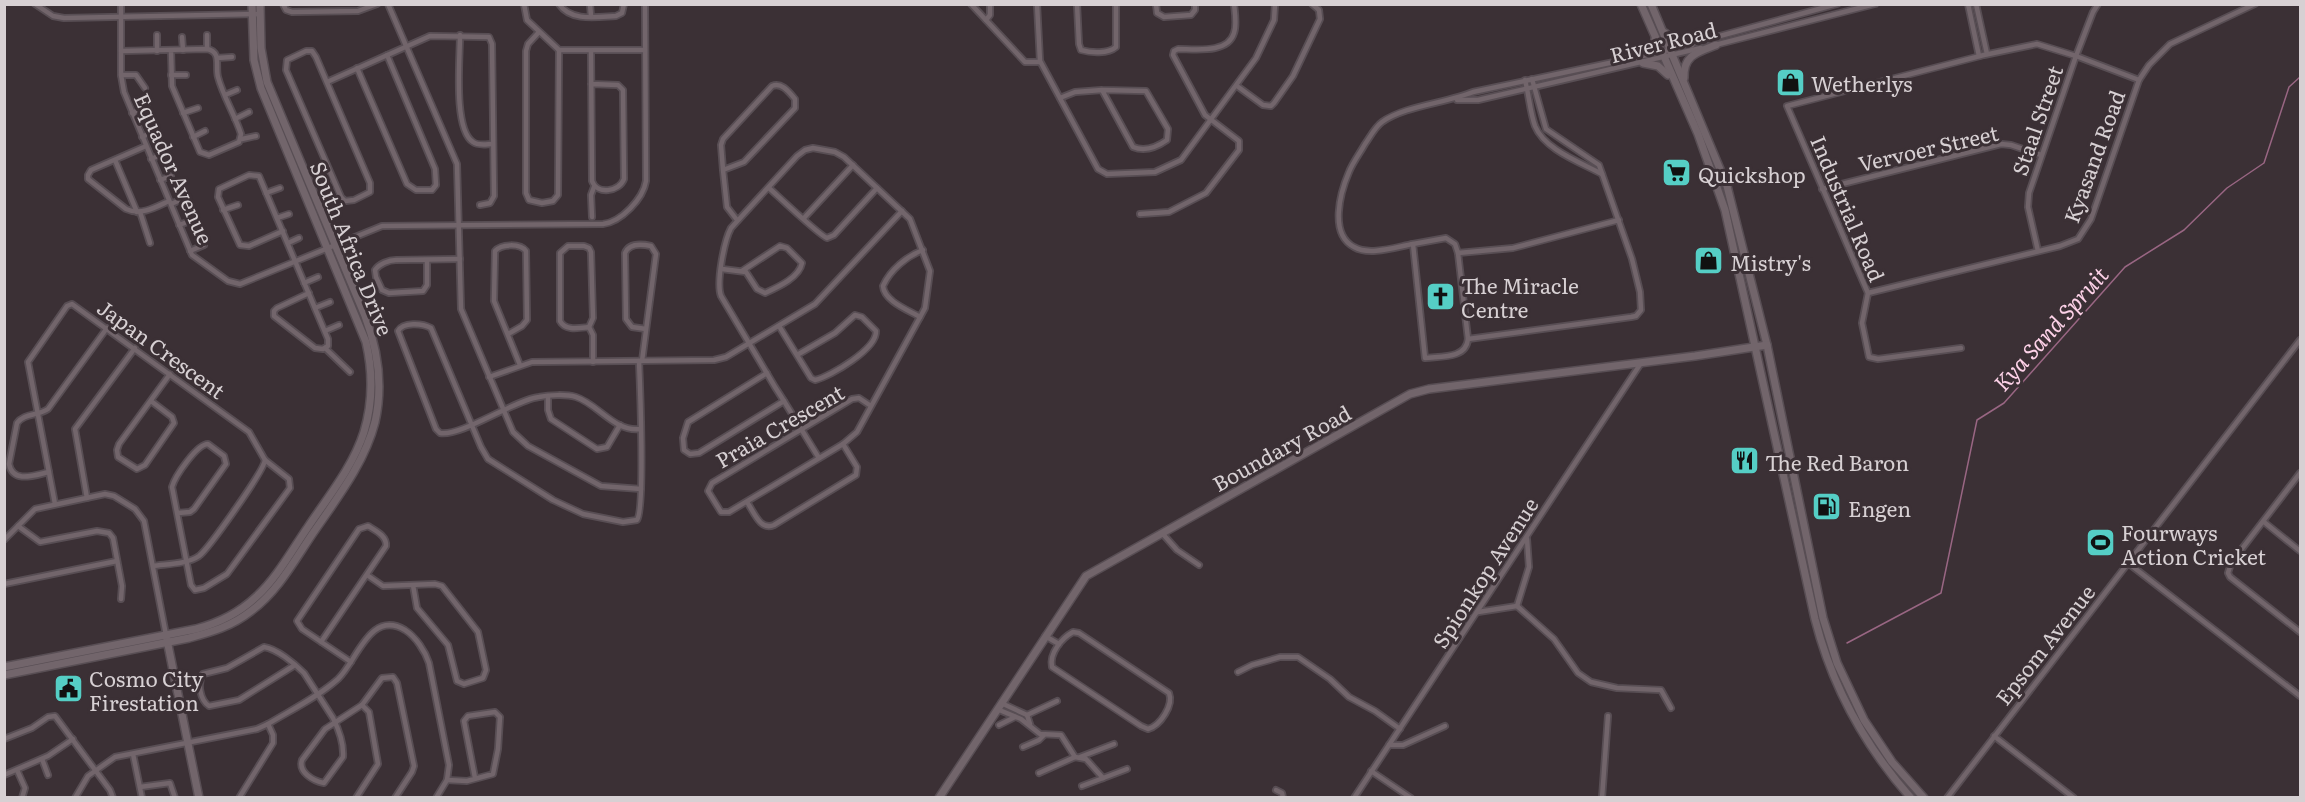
<svg xmlns="http://www.w3.org/2000/svg" width="2305" height="802" viewBox="0 0 2305 802" font-family="Literata,serif">
	<style>
		.lines { fill: none; stroke-linecap: round; stroke-linejoin: round }
		.stream { stroke: #996683; stroke-width: 1.5 }
		.street-casing { stroke: #584e54; stroke-width: 8 }
		.secondary-casing { stroke: #584e54; stroke-width: 10 }
		.street { stroke: #72656b; stroke-width: 4.5 }
		.secondary { stroke: #72656b; stroke-width: 7 }
		.labels { text-anchor: middle; dominant-baseline: central; stroke-width: 6; stroke-linejoin: round; paint-order: stroke }
		.street-label { font-size: 21px; fill: #d7d0d3; stroke: #3b3035 }
		.poi-label { font-size: 21px; fill: #d7d0d3; stroke: #3b3035; text-anchor: start }
		.water-label { font-size: 22px; font-style: italic; fill: #fdd2e8; stroke: #3b3035 }
	</style>
	<rect width="100%" height="100%" fill="#3b3035"/>
	<g class="lines">
		<path class="stream" d="M1847 643 1941 593 1977 420 2004 403 2125 267 2184 230 2227 188 2264 163 2289 87 2300 77"/>
		<defs>
			<g id="street">
				<path d="M35 4 53 16 64 18 261 14"/>
				<path d="M121 4V75L124 92 192 255 228 281 240 284 382 226 603 224C621 222 643 199 646 181L645 4"/>
				<path d="M283 4 286 10 292 12 358 11 377 4"/>
				<path d="M388 4 457 164 461 309 513 432 528 446 601 486 641 489"/>
				<path d="M524 4 527 20 559 50H645"/>
				<path d="M559 4C571 22 597 17 616 16L622 13 624 4"/>
				<path d="M590 4 591 16"/>
				<path d="M971 4 1025 62H1040"/>
				<path d="M1037 4 1040 61 1098 169 1107 174 1155 172 1181 160 1256 58 1274 20 1275 4"/>
				<path d="M1077 4 1079 44 1081 50C1091 53 1108 54 1116 47V4"/>
				<path d="M1156 4 1157 13 1164 17 1191 15 1195 10V4"/>
				<path d="M1968 4 1979 56"/>
				<path d="M1976 4 1987 54"/>
				<path d="M986 20 990 15V4"/>
				<path d="M539 32 528 44 526 51V193L529 200 542 203 553 201 558 195 559 50"/>
				<path d="M207 35V49"/>
				<path d="M460 35C460 58 453 129 473 142 478 146 487 144 492 144"/>
				<path d="M182 37 183 50"/>
				<path d="M1715 45 1875 4"/>
				<path d="M121 51 207 49C222 52 215 66 218 77 223 96 235 115 241 134L239 142 209 155 200 152 172 86 171 50"/>
				<path d="M157 51V35"/>
				<path d="M306 51H312L316 57 370 183V192L354 200 345 201 341 197 286 70 287 60Z"/>
				<path d="M591 51 592 181C597 195 619 192 624 179L623 90 618 85 591 84"/>
				<path d="M217 58 232 57"/>
				<path d="M357 68 407 184 416 190H432L436 185 435 169 387 55"/>
				<path d="M121 75H136L145 88"/>
				<path d="M171 75H186"/>
				<path d="M1525 80C1529 95 1530 112 1535 126 1545 150 1580 162 1602 174"/>
				<path d="M327 82 430 36 489 37 492 44 494 196 490 203 480 205"/>
				<path d="M1237 86 1263 105 1271 106 1274 103 1293 76 1320 19 1319 10 1312 4"/>
				<path d="M225 95 237 90"/>
				<path d="M1060 98 1075 92 1102 90 1133 147C1145 152 1157 147 1167 140L1168 129 1146 91 1102 90"/>
				<path d="M1457 100H1478L1701 48"/>
				<path d="M132 113 147 106"/>
				<path d="M183 113 198 108"/>
				<path d="M235 119 249 112"/>
				<path d="M142 137 156 130"/>
				<path d="M193 137 205 131"/>
				<path d="M242 139 256 136"/>
				<path d="M146 146 91 170 88 175V179L126 209C141 216 156 207 169 201"/>
				<path d="M151 159 165 153"/>
				<path d="M115 160 137 212"/>
				<path d="M723 170 721 145 723 139 772 86C782 82 789 92 795 99V108L744 162 723 170 727 207 737 220"/>
				<path d="M160 180 171 176"/>
				<path d="M769 188C778 196 820 236 827 238L834 235 877 188"/>
				<path d="M1822 189 2001 144 2011 145 2041 155"/>
				<path d="M266 193 280 188"/>
				<path d="M171 204 185 198"/>
				<path d="M223 210 238 205"/>
				<path d="M140 212 150 243"/>
				<path d="M1140 214 1169 212 1206 193 1239 150V141L1205 115 1173 55 1174 51 1178 49C1195 49 1228 54 1234 33 1237 25 1235 13 1234 4"/>
				<path d="M592 217 591 195 594 187"/>
				<path d="M277 218 289 214"/>
				<path d="M804 218 853 165"/>
				<path d="M179 225 193 220"/>
				<path d="M283 231 249 246 240 245 218 197 219 189 249 175 259 176 328 339V346L323 349 315 348 274 316V311L277 308 309 293"/>
				<path d="M288 243 299 238"/>
				<path d="M1413 244C1396 247 1369 256 1354 247 1329 234 1340 193 1349 172 1353 162 1360 153 1365 144 1370 137 1375 127 1382 122 1404 106 1446 103 1473 92L1661 52 1837 4"/>
				<path d="M190 251 204 245"/>
				<path d="M2038 251 2028 207 2029 193 2076 56 2093 12 2098 4"/>
				<path d="M1458 253 1468 339 1631 317 1636 316 1641 310 1640 292 1632 259 1599 165 1546 129 1532 79"/>
				<path d="M427 260V285L423 291 389 293 382 290 376 277 375 270C379 264 389 260 396 260L460 259"/>
				<path d="M722 269 746 272 757 289 765 293C778 287 799 278 802 263L787 248 780 246 742 271"/>
				<path d="M304 283 318 277"/>
				<path d="M1868 293 2060 246 2078 239 2091 219 2139 80 2149 65 2170 44 2255 4"/>
				<path d="M315 308 330 302"/>
				<path d="M920 317C908 310 884 301 883 286 890 270 907 256 923 250"/>
				<path d="M779 326 811 378 815 380C831 376 877 349 876 331L862 317 855 315 835 333 797 355"/>
				<path d="M589 327C579 328 565 331 560 321V253L568 246H584L589 248 591 252 593 318 589 327 593 335V362"/>
				<path d="M325 331 339 325"/>
				<path d="M508 334 522 326 527 320 526 251C520 243 501 244 495 251L494 301 520 365"/>
				<path d="M1468 339C1466 359 1441 356 1425 358L1413 244 1446 238 1455 244 1458 253 1513 248 1619 220"/>
				<path d="M325 348 350 372"/>
				<path d="M1961 348 1878 359 1869 357 1862 323 1868 293 1787 106 1984 55 2037 44 2076 56 2139 80"/>
				<path d="M639 361C640 384 645 509 637 520L623 522 583 514 553 500 488 459 481 447 431 328C422 323 403 322 398 331L436 429 440 433C461 437 514 400 539 397 549 395 566 394 576 397 598 404 614 432 640 429"/>
				<path d="M642 361 656 254 651 246C642 244 629 243 625 253L626 319 632 327 646 329"/>
				<path d="M767 373 688 422 683 438 684 450 690 454 699 453 784 401"/>
				<path d="M489 377 532 362 714 360 726 357 815 304 902 211"/>
				<path d="M548 396V410L551 419 597 449 607 447 620 425"/>
				<path d="M151 401 172 417 174 423 145 465 137 469 118 457 117 450 119 444 170 374"/>
				<path d="M819 458C804 434 790 410 775 387L721 296C716 283 724 241 731 228L797 156 805 150 813 148 835 152 844 157 910 219 930 271 925 308 857 432 843 444 729 512H721L708 491 712 483 852 399 859 398 871 406"/>
				<path d="M49 472C35 475 13 484 9 464L17 423C24 413 38 416 48 409L107 328"/>
				<path d="M2300 473 2231 563 2228 573 2230 577 2300 632"/>
				<path d="M87 498 75 429 135 348"/>
				<path d="M747 502C754 512 760 531 774 525L856 475 857 467 843 444"/>
				<path d="M55 504 28 362 67 306 72 304 249 432 265 460C264 471 209 548 199 556 188 564 166 564 153 566"/>
				<path d="M178 513 190 512 194 509 226 464 224 456 208 444C197 444 175 476 172 487L191 585 195 590 204 588 227 574 290 488 289 479 265 460"/>
				<path d="M2264 522 2300 551"/>
				<path d="M18 526 40 542 97 531 109 533 113 538 122 586 121 599"/>
				<path d="M1162 533 1177 550 1199 565"/>
				<path d="M4 540 35 509 105 494 114 496 135 509 144 521 166 635"/>
				<path d="M2128 563 2300 696"/>
				<path d="M367 575 383 586 435 584 442 586 478 632 486 670 483 678 464 684 457 681 448 645 417 608 413 585"/>
				<path d="M4 584 117 561"/>
				<path d="M1517 606 1529 567 1527 539"/>
				<path d="M1478 612 1517 606 1554 639 1578 673 1591 682 1617 688 1661 690 1671 708"/>
				<path d="M1073 632 1079 633 1169 693C1174 705 1160 726 1148 729L1141 726 1052 667C1049 653 1062 638 1073 632Z"/>
				<path d="M1045 636 1059 644"/>
				<path d="M321 642 386 546C387 536 376 531 368 526L359 529 297 621 302 629 351 662"/>
				<path d="M295 665 239 700 209 706C200 700 197 683 203 674L227 668 264 647C277 649 294 663 304 673L333 718C339 730 344 743 343 757L324 783C313 781 298 772 302 760L325 729 362 705 382 678 393 677 397 683 414 766 412 772 395 798"/>
				<path d="M1238 672 1252 665 1280 657H1298L1330 679 1349 697 1375 711 1400 729"/>
				<path d="M1001 703 1027 715 1030 724"/>
				<path d="M997 709 1021 719 1040 734 1061 735 1075 757 1086 759 1103 778"/>
				<path d="M1027 715 1057 701"/>
				<path d="M999 725 1015 717"/>
				<path d="M1994 736 2074 798"/>
				<path d="M4 739 32 728 48 717 55 716 110 790 113 798"/>
				<path d="M1389 745H1403L1445 726"/>
				<path d="M1023 747 1039 740 1044 735"/>
				<path d="M133 754 142 798"/>
				<path d="M1080 757 1114 744"/>
				<path d="M42 759 48 775"/>
				<path d="M17 770 25 788 22 798"/>
				<path d="M1371 771 1411 798"/>
				<path d="M1039 773 1075 757"/>
				<path d="M4 775 48 756 73 739"/>
				<path d="M447 780 467 781 493 774 498 749 500 717 495 712 468 716 464 721 475 778"/>
				<path d="M1082 786 1127 769"/>
				<path d="M140 787 170 783 175 798"/>
				<path d="M1276 790 1282 793 1283 798"/>
				<path d="M75 798 88 776 115 757 257 729 268 724C291 710 318 697 338 679 357 661 370 609 405 630 416 637 425 651 429 663L449 765 447 780 436 798"/>
				<path d="M239 798 273 743V735L268 724"/>
				<path d="M356 798 378 764 369 712 362 705"/>
				<path d="M1354 798 1641 363"/>
				<path d="M1602 798 1608 716"/>
				<path d="M1947 798 2300 340"/>
			</g>
			<g id="secondary">
				<path d="M1641 4 1698 134 1725 210 1815 619C1832 686 1865 746 1911 798"/>
				<path d="M1651 4 1727 186 1767 345 1823 618 1837 663 1864 720 1892 762 1924 798"/>
				<path d="M1665 33 1675 41 1691 44"/>
				<path d="M1650 53 1654 48 1655 39"/>
				<path d="M1643 63 1658 66 1668 75"/>
				<path d="M1684 78C1683 55 1698 52 1716 45"/>
				<path d="M167 640 199 798"/>
				<path d="M4 667 196 629C219 623 239 613 256 597 277 578 292 550 308 527 328 497 353 467 364 432 373 402 373 372 366 342L261 88 254 60 252 4"/>
				<path d="M4 675 189 638C212 632 232 626 251 611 278 591 294 561 313 533 337 498 364 464 375 422 383 386 378 350 365 316L267 82 261 48 260 4"/>
				<path d="M939 798 1086 576 1410 394 1429 389 1695 356 1767 345"/>
			</g>
		</defs>
		<use href="#street" class="street-casing"/>
		<use href="#secondary" class="secondary-casing"/>
		<use href="#street" class="street"/>
		<use href="#secondary" class="secondary"/>
	</g>
	<defs>
		<symbol id="shop-square" viewBox="-11 -11 22 22"><rect x="-9" y="-9" width="18" height="18" rx="4" fill="#55cec5" stroke="#3b3035"/><path d="M-5-2.5h2.3a2.7 3.5 0 0 1 5.4 0H5L5.5 6h-11ZM-1.5-2.5h3a1.5 2.3 0 0 0-3 0Z" fill="#111"/></symbol>
		<symbol id="supermarket-square" viewBox="-11 -11 22 22"><rect x="-9" y="-9" width="18" height="18" rx="4" fill="#55cec5" stroke="#3b3035"/><path d="M-6-5.5h2.5l.6 2H6L4.5 2H-2.5L-4.4-4H-6ZM-1.5 3.2a1.3 1.3 0 1 0 .1 0ZM3 3.2a1.3 1.3 0 1 0 .1 0Z" fill="#111"/></symbol>
		<symbol id="church-square" viewBox="-11 -11 22 22"><rect x="-9" y="-9" width="18" height="18" rx="4" fill="#55cec5" stroke="#3b3035"/><path d="M-1.2-6h2.4v3.5h3.3v2.4h-3.3V6h-2.4V-.1h-3.3v-2.4h3.3Z" fill="#111"/></symbol>
		<symbol id="restaurant-square" viewBox="-11 -11 22 22"><rect x="-9" y="-9" width="18" height="18" rx="4" fill="#55cec5" stroke="#3b3035"/><path d="M-5-6h1v4h1v-4h1v4h1v-4h1v5L-1.5 .5V6h-2V.5L-5-1ZM5-6V6H3V1.5H1.5Q1.5-4 5-6Z" fill="#111"/></symbol>
		<symbol id="fuel-square" viewBox="-11 -11 22 22"><rect x="-9" y="-9" width="18" height="18" rx="4" fill="#55cec5" stroke="#3b3035"/><path d="M-5.5-6h7V0h2V4h1.3V-2.5L3-4.5l.8-.8L6-3V5H2.5V1h-1V6h-7ZM-4.2-4.7v3.2H.2V-4.7Z" fill="#111"/></symbol>
		<symbol id="stadium-square" viewBox="-11 -11 22 22"><rect x="-9" y="-9" width="18" height="18" rx="4" fill="#55cec5" stroke="#3b3035"/><path d="M0-5a6.5 5 0 1 0 0 10a6.5 5 0 1 0 0-10ZM-3.5-1.8h7v3.6h-7Z" fill="#111"/></symbol>
		<symbol id="civic-square" viewBox="-11 -11 22 22"><rect x="-9" y="-9" width="18" height="18" rx="4" fill="#55cec5" stroke="#3b3035"/><path d="M-.6-6.5H3V-4.5H.6V-3L4-1V1h2V6H-6V1h2V-1L-.6-3ZM-1.2 2.5V6h2.4V2.5Z" fill="#111"/></symbol>
	</defs>
	<g fill-rule="evenodd">
		<use href="#shop-square" x="1774" y="66" width="33" height="33"/>
		<use href="#supermarket-square" x="1660" y="156" width="33" height="33"/>
		<use href="#shop-square" x="1692" y="244" width="33" height="33"/>
		<use href="#church-square" x="1424" y="280" width="33" height="33"/>
		<use href="#restaurant-square" x="1728" y="444" width="33" height="33"/>
		<use href="#fuel-square" x="1810" y="490" width="33" height="33"/>
		<use href="#stadium-square" x="2084" y="526" width="33" height="33"/>
		<use href="#civic-square" x="52" y="672" width="33" height="33"/>
	</g>
	<g class="labels">
		<g class="street-label">
			<text transform="translate(1663 41) rotate(-14)">River Road</text>
			<text transform="translate(2036 120) rotate(-71)">Staal Street</text>
			<text transform="translate(1928 147) rotate(-13)">Vervoer Street</text>
			<text transform="translate(2093 156) rotate(-70)">Kyasand Road</text>
			<text transform="translate(175 168) rotate(66)">Equador Avenue</text>
			<text transform="translate(1849 208) rotate(67)">Industrial Road</text>
			<text transform="translate(353 248) rotate(68)">South Africa Drive</text>
			<text transform="translate(162 348) rotate(36)">Japan Crescent</text>
			<text transform="translate(779 425) rotate(-30)">Praia Crescent</text>
			<text transform="translate(1281 447) rotate(-29)">Boundary Road</text>
			<text transform="translate(1484 572) rotate(-57)">Spionkop Avenue</text>
			<text transform="translate(2044 644) rotate(-52)">Epsom Avenue</text>
		</g>
		<g class="poi-label">
			<text x="1811" y="82">Wetherlys</text>
			<text x="1698" y="173">Quickshop</text>
			<text x="1730" y="261">Mistry's</text>
			<text x="1461" y="284">The Miracle<tspan x="1461" dy="24">Centre</tspan></text>
			<text x="1765" y="461">The Red Baron</text>
			<text x="1848" y="507">Engen</text>
			<text x="2121" y="531">Fourways<tspan x="2121" dy="24">Action Cricket</tspan></text>
			<text x="89" y="677">Cosmo City<tspan x="89" dy="24">Firestation</tspan></text>
		</g>
		<g class="water-label">
			<text transform="translate(2050 328) rotate(-48)">Kya Sand Spruit</text>
		</g>
	</g>
	<rect width="2305" height="802" fill="none" stroke="#d7d0d3" stroke-width="12"/>
</svg>
